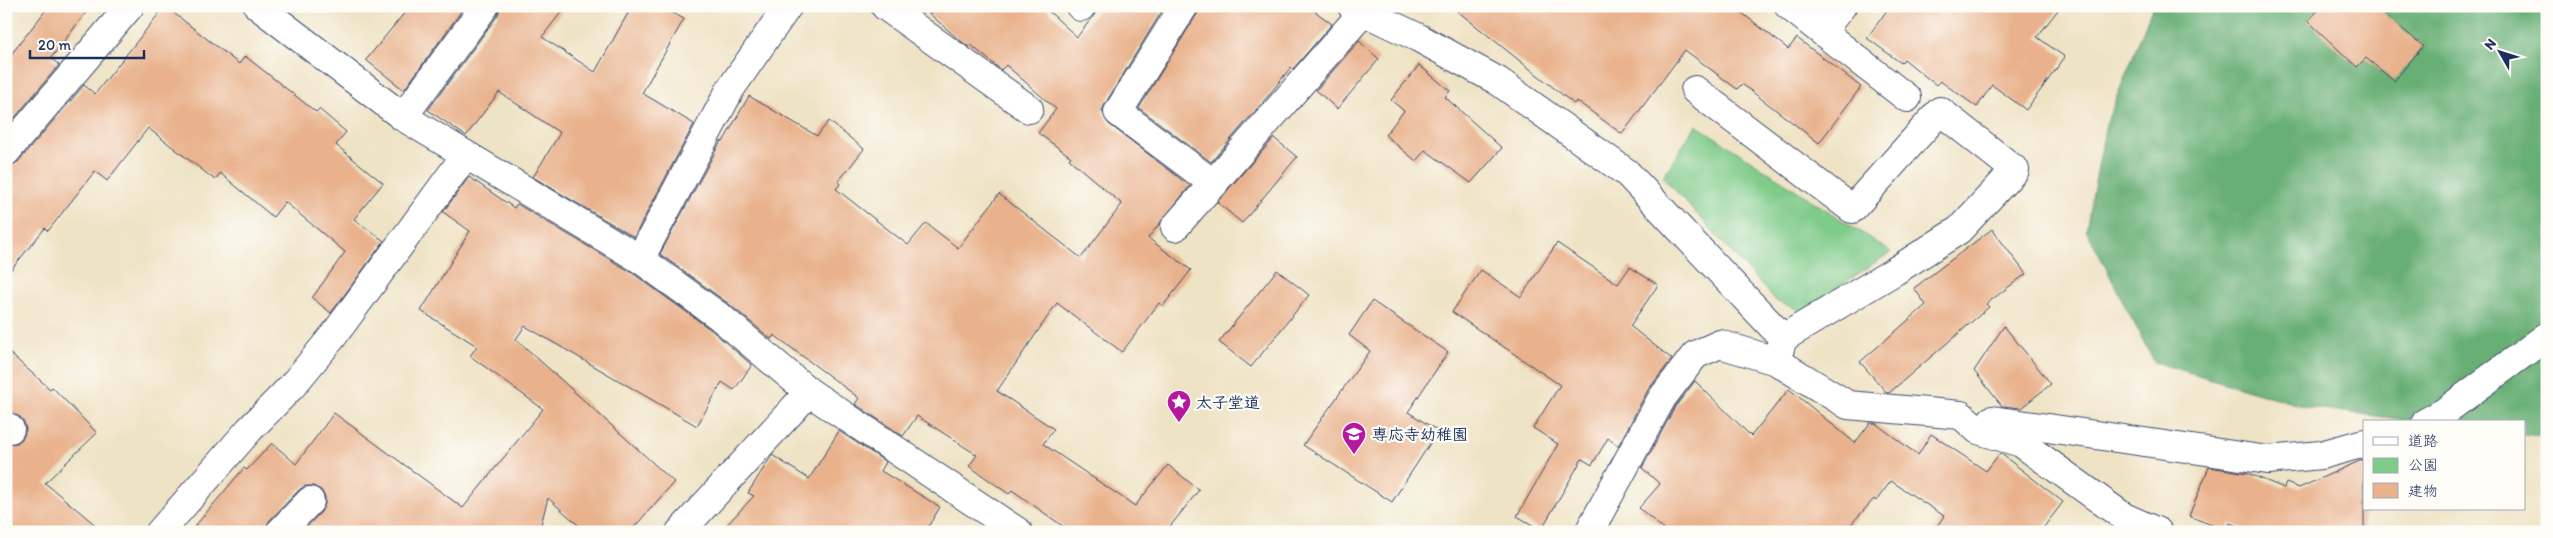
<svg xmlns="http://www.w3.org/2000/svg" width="2553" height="538" viewBox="0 0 2553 538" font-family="Itim,'Klee One',sans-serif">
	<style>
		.green { fill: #7fcb89; stroke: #4d7d74 }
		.forest { fill: #67af75; stroke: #416f6a }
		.building { fill: #e9b28d }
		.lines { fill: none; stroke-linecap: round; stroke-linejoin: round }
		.minor-casing { stroke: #3b4a6d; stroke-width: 30 }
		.minor { stroke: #fff; stroke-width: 28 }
		.labels { text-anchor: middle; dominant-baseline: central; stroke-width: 4.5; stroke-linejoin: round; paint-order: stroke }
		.poi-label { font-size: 16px; font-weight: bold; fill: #1b2f5e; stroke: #fdfcf7; text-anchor: start }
	</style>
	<rect width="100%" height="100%" fill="#fdfcf7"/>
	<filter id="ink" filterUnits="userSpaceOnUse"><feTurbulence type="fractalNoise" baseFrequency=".02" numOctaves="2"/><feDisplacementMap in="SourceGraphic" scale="10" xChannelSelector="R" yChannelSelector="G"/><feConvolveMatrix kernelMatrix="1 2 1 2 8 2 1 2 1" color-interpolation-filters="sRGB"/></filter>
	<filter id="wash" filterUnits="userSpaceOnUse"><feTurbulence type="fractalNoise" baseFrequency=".0096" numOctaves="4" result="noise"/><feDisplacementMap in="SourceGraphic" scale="20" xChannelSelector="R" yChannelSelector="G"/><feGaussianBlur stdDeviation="1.12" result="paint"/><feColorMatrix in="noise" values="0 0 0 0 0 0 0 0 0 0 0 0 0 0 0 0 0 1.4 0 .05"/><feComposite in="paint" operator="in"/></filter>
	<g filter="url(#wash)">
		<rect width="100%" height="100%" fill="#efe3c5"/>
		<path class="green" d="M1696 125 1891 252 1802 311 1776 301 1663 177Z"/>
		<path class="forest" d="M2153 6H2547V437L2524 434V422H2422L2306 407 2154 362 2086 229 2106 124Z"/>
		<g id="blocks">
			<g class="building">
				<path d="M49 6H91L51 58 59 65 6 128V61Z"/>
				<path d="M165 6 239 64 245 56 316 112 319 109 346 132 336 145 383 183 354 219 384 241 331 313 312 298 345 252 285 202 273 217 220 173 215 180 148 128 107 181 95 171 48 231 45 228 6 276V167L18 162 84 85 95 94Z"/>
				<path d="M410 6H465L404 90 366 60Z"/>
				<path d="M500 6H566L542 37 595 72 632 6H660L684 19 642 93 694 124 634 237 533 177 560 133 499 92 466 136 428 110 498 15Z"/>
				<path d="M921 6H1043L1077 37 1101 6H1165L1105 104 1102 111 1109 124 1190 186 1148 238 1191 270 1163 306 1159 303 1122 352 1057 303 997 391 1054 429 1043 444 1135 506 1168 465 1199 490 1168 529 1172 532H1071L1012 490 1009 494 969 466 977 455 917 416 903 436 855 404 859 398 774 335 771 339 729 304 660 254 721 141 723 142 749 96 817 136 829 121 864 149 838 182 840 184 836 189 908 245 926 223 958 248 999 194 1081 258 1122 204 1069 159 1071 157 1038 133 1056 109 1006 65 1001 70 971 45 969 47 958 39Z"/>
				<path d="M1200 6H1308L1332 24 1293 69 1291 67 1269 95 1211 162 1139 108 1197 14Z"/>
				<path d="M1451 6H1733L1788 49 1797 38 1861 87 1819 143 1742 84 1737 89 1685 50 1622 134 1577 101 1574 104Z"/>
				<path d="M1890 6H2061L2037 37 2065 57 2026 110 1992 85 1977 107 1940 81 1936 85 1904 59 1901 63 1867 38Z"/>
				<path d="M2322 6H2375L2423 46 2394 81 2366 58 2357 67 2308 21Z"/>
				<path d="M1359 41 1379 59 1337 109 1316 90Z"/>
				<path d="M1419 65 1450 91 1445 97 1502 148 1471 183 1425 150 1416 161 1385 135 1404 111 1391 100Z"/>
				<path d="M1274 138 1297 157 1242 223 1217 202Z"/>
				<path d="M469 177 514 208 517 204 631 272 710 329 752 365 734 390 722 382 697 426 525 326 516 339 674 482 630 532H586L548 498 539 532H302L321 512 325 504V497L321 490 313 486H305L299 490 269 521 265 532H190L244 468 247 470 272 443 296 464 334 413 463 508 543 409 470 356 477 346 421 311 470 231 443 212Z"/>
				<path d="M1992 229 2026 274 1986 304 1989 307 1889 393H1887L1860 362 1926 305 1914 288Z"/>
				<path d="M1557 243 1618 284 1630 267 1658 285 1630 326 1672 359 1648 390 1618 446 1608 438 1592 465 1582 459 1541 530 1517 516 1558 444 1533 428 1560 385 1452 312 1481 270 1521 297Z"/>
				<path d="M1277 270 1309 295 1251 367 1219 342Z"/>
				<path d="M1372 301 1448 352 1408 412 1438 431 1392 502 1303 445 1370 351 1349 335Z"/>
				<path d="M2004 326 2051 384 2021 408 2002 406 1974 371Z"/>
				<path d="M6 350 50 389 52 387 97 433 45 483 104 532H6V444L17 443 23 438 26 430 24 422 20 417 6 411Z"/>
				<path d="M1695 381 1751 436 1789 389 1855 443 1870 423H1875L1918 455 1931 434 1986 471 2000 453 2063 502 2040 532H1933L1944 516 1891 481 1876 501 1874 499 1844 532H1667L1639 508 1660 484 1642 468 1675 407Z"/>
				<path d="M839 431 886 462 881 471 940 507 925 532H720L754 496 748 493 772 455 809 479Z"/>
				<path d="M2364 459V532H2252L2230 523 2227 531 2189 516 2209 467 2247 473 2284 488 2286 483 2299 488Z"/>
			</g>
		</g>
	</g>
	<g filter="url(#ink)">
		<use href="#blocks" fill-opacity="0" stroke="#3b4a6d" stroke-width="1"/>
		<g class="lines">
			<defs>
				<g id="minor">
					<path d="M258 6 403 117 640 259 720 317 809 392 1018 532"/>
					<path d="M885 6 1029 109"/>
					<path d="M1080 6 1081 7"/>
					<path d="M1184 6 1118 112 1214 184"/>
					<path d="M1352 6 1419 38 1498 81 1627 173 1783 338 1778 355"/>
					<path d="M1789 6 1907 98"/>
					<path d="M1822 31 1842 6"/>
					<path d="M1695 90 1852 209 1940 111 2015 170 1959 230 1895 271 1783 338"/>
					<path d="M403 117 485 6"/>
					<path d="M6 152 130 6"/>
					<path d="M1175 227 1364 11"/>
					<path d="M640 259 731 88 788 6"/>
					<path d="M1992 420 2268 460 2321 455 2364 443"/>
					<path d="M2426 422 2444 412 2547 336"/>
					<path d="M6 426 10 429"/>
					<path d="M160 532 249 430 292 386 334 335 465 156"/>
					<path d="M280 532 310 501"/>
					<path d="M680 532 809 392"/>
					<path d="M1589 532 1662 398 1695 355 1720 344 1776 361 1848 405 1961 415 1978 430 2021 443 2124 517 2158 532"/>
				</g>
			</defs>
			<use href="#minor" class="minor-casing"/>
			<use href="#minor" class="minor"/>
		</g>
	</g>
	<defs>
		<symbol id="sight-pin" viewBox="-11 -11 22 30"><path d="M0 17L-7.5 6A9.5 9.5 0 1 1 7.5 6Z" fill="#b5179e" stroke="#fdfcf7"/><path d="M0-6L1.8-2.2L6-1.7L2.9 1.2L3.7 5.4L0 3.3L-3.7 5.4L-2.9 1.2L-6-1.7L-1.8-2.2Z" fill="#fff"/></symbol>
		<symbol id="school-pin" viewBox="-11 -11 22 30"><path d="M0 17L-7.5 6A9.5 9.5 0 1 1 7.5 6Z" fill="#b5179e" stroke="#fdfcf7"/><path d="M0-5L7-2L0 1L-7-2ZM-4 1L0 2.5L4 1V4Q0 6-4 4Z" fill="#fff"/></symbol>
	</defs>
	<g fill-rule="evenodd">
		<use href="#sight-pin" x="1165" y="388" width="28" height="38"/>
		<use href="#school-pin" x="1340" y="420" width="28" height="38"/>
	</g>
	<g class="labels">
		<g class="poi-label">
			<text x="1196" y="402">太子堂道</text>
			<text x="1372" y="434">専応寺幼稚園</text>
		</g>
	</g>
	<rect width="2553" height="538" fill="none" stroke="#fdfcf7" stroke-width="25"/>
	<rect x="2363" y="420" width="162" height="90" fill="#fdfcf7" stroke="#a3aaba"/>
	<rect x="2373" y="437" width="25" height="8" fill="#ffffff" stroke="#a3aaba"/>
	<text x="2408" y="446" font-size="15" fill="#1b2f5e">道路</text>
	<rect x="2373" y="458" width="25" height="15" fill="#7fcb89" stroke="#a3aaba"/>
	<text x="2408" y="470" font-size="15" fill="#1b2f5e">公園</text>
	<rect x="2373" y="483" width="25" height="15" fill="#e9b28d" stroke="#a3aaba"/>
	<text x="2408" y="496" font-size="15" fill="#1b2f5e">建物</text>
	<g transform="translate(2500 52) rotate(309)" stroke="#fdfcf7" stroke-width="4" paint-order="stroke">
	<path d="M0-4L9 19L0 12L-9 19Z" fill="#1b2f5e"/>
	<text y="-8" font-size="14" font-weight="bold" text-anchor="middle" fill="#1b2f5e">N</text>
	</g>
	<path d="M30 50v8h114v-8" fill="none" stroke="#1b2f5e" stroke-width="2.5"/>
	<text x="38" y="50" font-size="15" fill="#1b2f5e" stroke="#fdfcf7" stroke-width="4" paint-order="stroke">20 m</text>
</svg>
